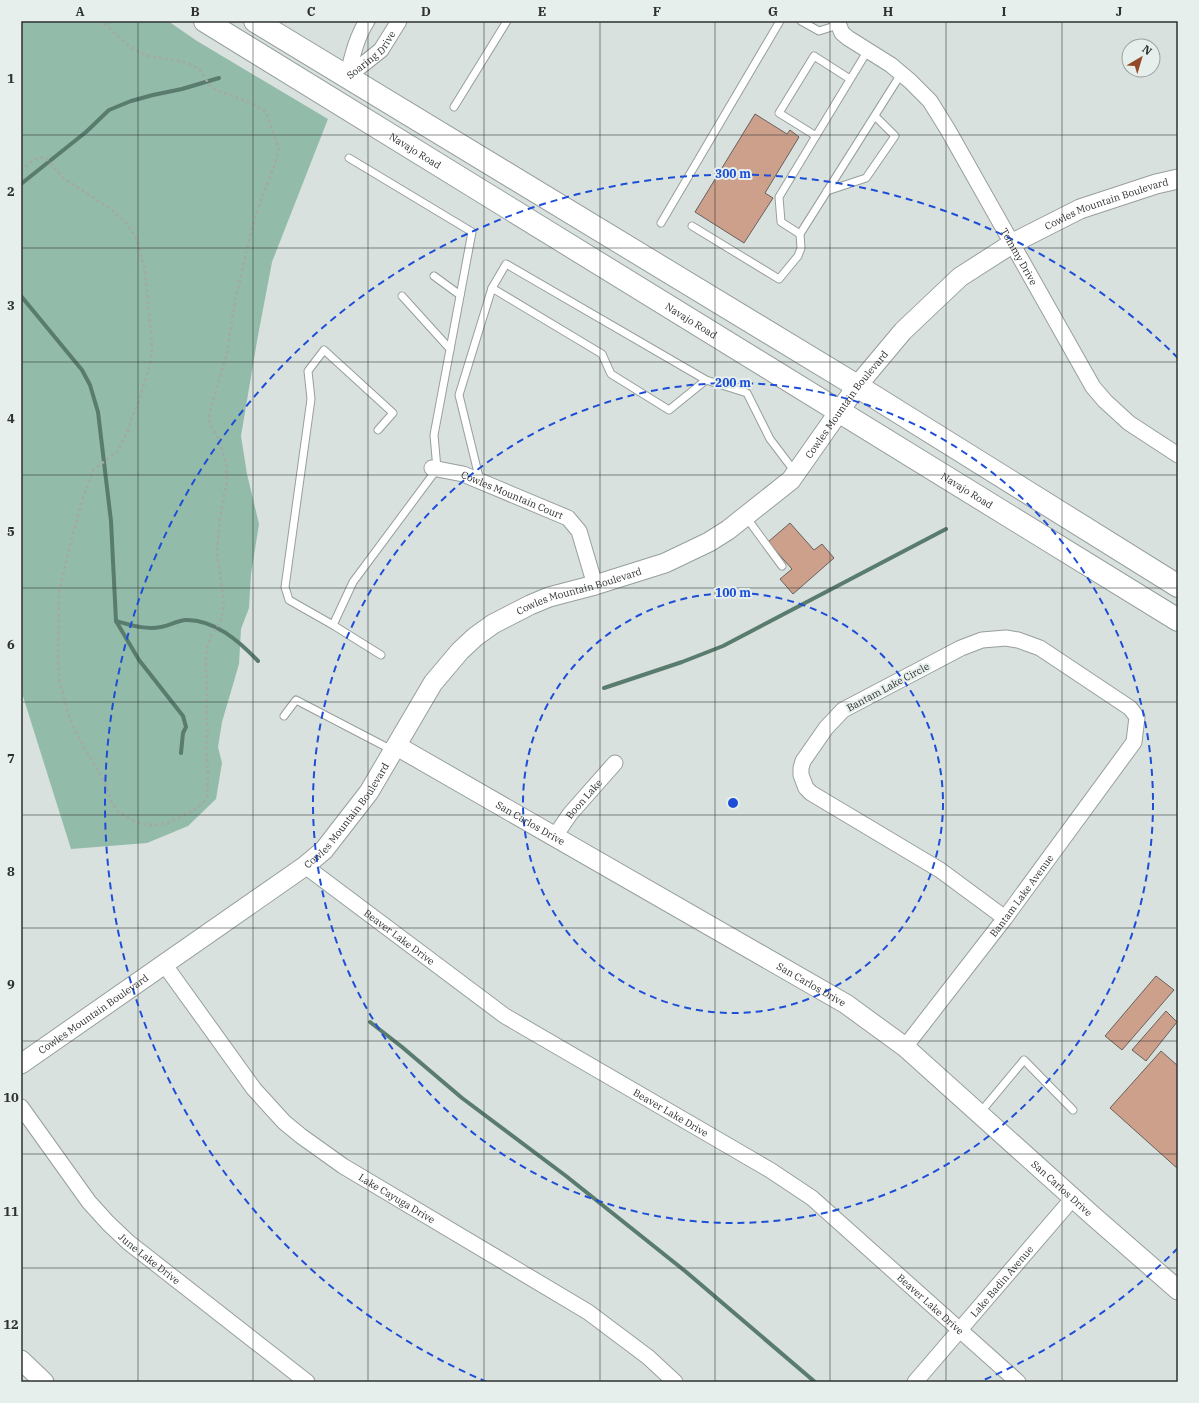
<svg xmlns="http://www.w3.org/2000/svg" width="1199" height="1403" viewBox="0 0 1199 1403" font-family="'IBM Plex Serif',serif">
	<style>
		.green { fill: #93bbaa }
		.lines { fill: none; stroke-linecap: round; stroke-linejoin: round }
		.stream { stroke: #597c6e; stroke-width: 4 }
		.building { fill: #cda08c; stroke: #68605d }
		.service-casing { stroke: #979f9c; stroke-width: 9 }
		.minor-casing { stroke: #979f9c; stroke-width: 17 }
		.tertiary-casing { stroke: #979f9c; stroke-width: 21 }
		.primary-casing { stroke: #979f9c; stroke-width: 24 }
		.path { stroke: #a2a9a6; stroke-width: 2.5; stroke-dasharray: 3 3; stroke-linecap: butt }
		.service { stroke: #fff; stroke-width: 7 }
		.minor { stroke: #fff; stroke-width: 15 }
		.tertiary { stroke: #fff; stroke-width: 19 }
		.primary { stroke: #fff; stroke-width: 22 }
		.grid { fill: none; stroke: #2e3130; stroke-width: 1; stroke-opacity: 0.55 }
		.ring { fill: none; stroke: #1d4ed8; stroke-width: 2; stroke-dasharray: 7 5 }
		.labels { text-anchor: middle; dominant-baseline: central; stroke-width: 4; stroke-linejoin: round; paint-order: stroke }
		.street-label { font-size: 10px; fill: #2e3130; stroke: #e6efeb }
		.centre { fill: #1d4ed8; stroke: #e6efeb; stroke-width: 2 }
		.ring-label { font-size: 12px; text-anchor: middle; font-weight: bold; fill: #1d4ed8; stroke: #e6efeb; stroke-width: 4; stroke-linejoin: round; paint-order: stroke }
		.neatline { fill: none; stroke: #2e3130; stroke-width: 1.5 }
		.grid-label { font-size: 13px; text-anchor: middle; font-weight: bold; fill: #2e3130 }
	</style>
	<rect width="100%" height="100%" fill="#d8e1dd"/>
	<path class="green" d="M21 21H168L197 41 328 119 272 262 257 341 241 436 247 474 259 524 251 574 249 608 241 629 239 664 222 722 218 747 222 763 216 799 188 826 147 843 71 849 21 690Z"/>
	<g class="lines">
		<g class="stream">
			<path d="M21 184 86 132 109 110 131 101 153 95 182 89 219 78"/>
			<path d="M21 296 82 370 90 385 98 412 111 521 116 621 139 660 183 716 186 727 183 733 181 753"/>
			<path d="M116 621C131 625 145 630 161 627 169 626 176 621 185 620 214 619 239 641 258 661"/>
			<path d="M604 688 682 662 723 646 946 529"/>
			<path d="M370 1022 402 1047 462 1098 566 1176 685 1271 815 1382"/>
		</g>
	</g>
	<g class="building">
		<path d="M755 114 787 134 790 130 799 137 765 193 773 198 744 243 695 212Z"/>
		<path d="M790 523 814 550 822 544 834 558 793 594 780 579 792 569 768 542Z"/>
		<path d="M1156 976 1174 990 1122 1050 1105 1036Z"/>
		<path d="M1166 1011 1177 1022 1146 1061 1132 1050Z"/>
		<path d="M1161 1051 1178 1066V1169L1110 1108Z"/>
	</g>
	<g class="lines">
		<defs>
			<g id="service">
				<path d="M801 21 819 31 838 25"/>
				<path d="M454 107 507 21"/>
				<path d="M816 136 779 113 814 56 850 79"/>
				<path d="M349 158 472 232 434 435 437 469 353 582 333 625 381 655"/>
				<path d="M827 191 866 178 895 136 875 116"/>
				<path d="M661 223 780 21"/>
				<path d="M692 226 779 279 798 256 801 248 800 234 901 74"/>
				<path d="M800 234 781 222 779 197 868 50"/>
				<path d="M434 276 460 295"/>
				<path d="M402 296 450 349"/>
				<path d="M706 380 669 410 611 374 602 354 492 288 506 264 706 380 747 393 770 439 795 472"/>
				<path d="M480 481 459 395 492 288"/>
				<path d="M746 517 782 566"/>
				<path d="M333 625 289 600 285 587 311 399 308 371 324 350 393 413 378 430"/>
				<path d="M284 716 296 700 392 750"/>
				<path d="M979 1114 1024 1060 1073 1110"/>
			</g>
			<g id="minor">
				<path id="s1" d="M837 21 842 33 848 38 891 65 910 81 930 101 948 130 1093 387 1105 401 1129 423 1178 455"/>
				<path id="s2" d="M347 77 381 50 399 21"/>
				<path d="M347 77C352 58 356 38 367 21"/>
				<path id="s3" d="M432 468 463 474 568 518 579 531 595 585"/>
				<path id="s4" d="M555 836 570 814 615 763"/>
				<path id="s5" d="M305 866 505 1016 770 1170 812 1198 1018 1382"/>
				<path id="s6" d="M164 964 254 1089 284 1122 301 1136 343 1166 588 1312 648 1357 675 1382"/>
				<path id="s7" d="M905 1047 1005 918 1134 742 1137 717 1130 708 1040 648 1018 640 1006 638 982 640 961 648 843 710 826 728 803 761 801 768V775L806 788 811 793 940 870 1005 918"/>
				<path id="s8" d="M21 1107 89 1202 108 1223 128 1242 307 1382"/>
				<path id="s9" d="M915 1382 1073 1198"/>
			</g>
			<g id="tertiary">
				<path id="s10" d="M397 746 846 1004 905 1047 1092 1215 1178 1290"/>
				<path id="s11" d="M21 1064 305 866 324 850 369 792 433 683 460 651 475 637 493 624 530 605 549 597 595 585 665 563 709 542 728 530 791 480 857 386 903 331 960 277 1013 243 1080 209 1156 184 1178 179"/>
				<path d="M21 1360 44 1382"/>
			</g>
			<g id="primary">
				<path id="s12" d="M205 21 1178 620"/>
				<path d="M255 21 857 386 1178 586"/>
			</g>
		</defs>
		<use href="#service" class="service-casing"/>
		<use href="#minor" class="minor-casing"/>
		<use href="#tertiary" class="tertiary-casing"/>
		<use href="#primary" class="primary-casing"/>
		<path class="path" d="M21 171C27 165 36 155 46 158L63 178 111 209 128 225 137 240 145 270 152 345 150 364 138 404 133 414 129 428 122 443 118 451 93 470 82 501 69 549 59 592 58 663 60 683 68 713 75 731 106 785 111 801 118 812 134 821 148 825H156L167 823 179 818 199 807 207 797 208 772 206 747 208 729 206 715 207 696 206 661 207 647 211 636 221 620 224 605 217 552 220 518 227 481 226 462 218 438 209 423V415L227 353 235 301 252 228 262 197 275 164 279 149 266 112 253 104 214 89C206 84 205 73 197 68 182 58 165 60 149 56 129 50 116 33 101 21"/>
		<use href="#service" class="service"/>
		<use href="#minor" class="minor"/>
		<use href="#tertiary" class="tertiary"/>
		<use href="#primary" class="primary"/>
	</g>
	<path class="grid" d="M138 21V1382M253 21V1382M368 21V1382M484 21V1382M600 21V1382M715 21V1382M830 21V1382M946 21V1382M1062 21V1382M21 135H1178M21 248H1178M21 362H1178M21 475H1178M21 588H1178M21 702H1178M21 815H1178M21 928H1178M21 1041H1178M21 1154H1178M21 1268H1178"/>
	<g class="ring">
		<circle cx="733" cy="803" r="210"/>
		<circle cx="733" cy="803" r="420"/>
		<path d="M1178 1248A629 629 0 0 1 979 1382M487 1382A629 629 0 1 1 1178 358"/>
	</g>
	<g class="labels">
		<g class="street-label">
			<text stroke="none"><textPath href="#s2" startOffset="33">Soaring Drive</textPath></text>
			<text stroke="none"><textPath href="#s12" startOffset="247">Navajo Road</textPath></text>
			<text stroke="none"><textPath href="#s11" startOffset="1420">Cowles Mountain Boulevard</textPath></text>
			<text stroke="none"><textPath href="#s1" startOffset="304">Tommy Drive</textPath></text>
			<text stroke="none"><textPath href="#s12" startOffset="571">Navajo Road</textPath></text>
			<text stroke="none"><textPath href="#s11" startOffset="1084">Cowles Mountain Boulevard</textPath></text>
			<text stroke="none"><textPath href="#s12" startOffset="895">Navajo Road</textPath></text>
			<text stroke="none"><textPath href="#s3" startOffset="85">Cowles Mountain Court</textPath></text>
			<text stroke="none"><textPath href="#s11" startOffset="748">Cowles Mountain Boulevard</textPath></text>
			<text transform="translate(888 687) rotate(-28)">Bantam Lake Circle</text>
			<text stroke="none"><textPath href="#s4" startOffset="47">Boon Lake</textPath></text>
			<text stroke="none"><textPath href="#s11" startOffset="412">Cowles Mountain Boulevard</textPath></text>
			<text stroke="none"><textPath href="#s10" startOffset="154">San Carlos Drive</textPath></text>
			<text stroke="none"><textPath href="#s7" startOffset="191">Bantam Lake Avenue</textPath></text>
			<text stroke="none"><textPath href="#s5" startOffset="118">Beaver Lake Drive</textPath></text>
			<text stroke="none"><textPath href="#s10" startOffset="478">San Carlos Drive</textPath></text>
			<text stroke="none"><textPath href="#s11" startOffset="88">Cowles Mountain Boulevard</textPath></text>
			<text stroke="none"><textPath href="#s5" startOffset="442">Beaver Lake Drive</textPath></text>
			<text stroke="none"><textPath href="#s10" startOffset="802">San Carlos Drive</textPath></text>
			<text stroke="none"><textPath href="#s6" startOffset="335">Lake Cayuga Drive</textPath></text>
			<text stroke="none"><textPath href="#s8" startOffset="200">June Lake Drive</textPath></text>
			<text stroke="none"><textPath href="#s9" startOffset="133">Lake Badin Avenue</textPath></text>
			<text stroke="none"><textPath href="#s5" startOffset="766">Beaver Lake Drive</textPath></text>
		</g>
	</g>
	<circle cx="733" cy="803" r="6" class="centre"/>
	<g class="ring-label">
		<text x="733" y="178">300 m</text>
		<text x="733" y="387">200 m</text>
		<text x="733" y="597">100 m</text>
	</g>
	<rect width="1199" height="1403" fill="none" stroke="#e6efeb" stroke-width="44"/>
	<g transform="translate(1141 58) rotate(38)"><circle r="19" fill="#e6efeb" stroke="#9ca3a0"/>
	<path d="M0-3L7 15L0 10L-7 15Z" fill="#924a28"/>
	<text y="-6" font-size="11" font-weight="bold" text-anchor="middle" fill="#2e3130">N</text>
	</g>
	<rect x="22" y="22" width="1155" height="1359" class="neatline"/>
	<g class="grid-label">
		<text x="80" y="16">A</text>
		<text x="195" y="16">B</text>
		<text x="311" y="16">C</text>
		<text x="426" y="16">D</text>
		<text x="542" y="16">E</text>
		<text x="657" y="16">F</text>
		<text x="773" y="16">G</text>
		<text x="888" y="16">H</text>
		<text x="1004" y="16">I</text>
		<text x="1119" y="16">J</text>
		<text x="11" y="83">1</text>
		<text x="11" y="196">2</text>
		<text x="11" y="310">3</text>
		<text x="11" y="423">4</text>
		<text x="11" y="536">5</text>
		<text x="11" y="649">6</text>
		<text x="11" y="763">7</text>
		<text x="11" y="876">8</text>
		<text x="11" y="989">9</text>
		<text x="11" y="1102">10</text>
		<text x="11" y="1216">11</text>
		<text x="11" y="1329">12</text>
	</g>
</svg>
